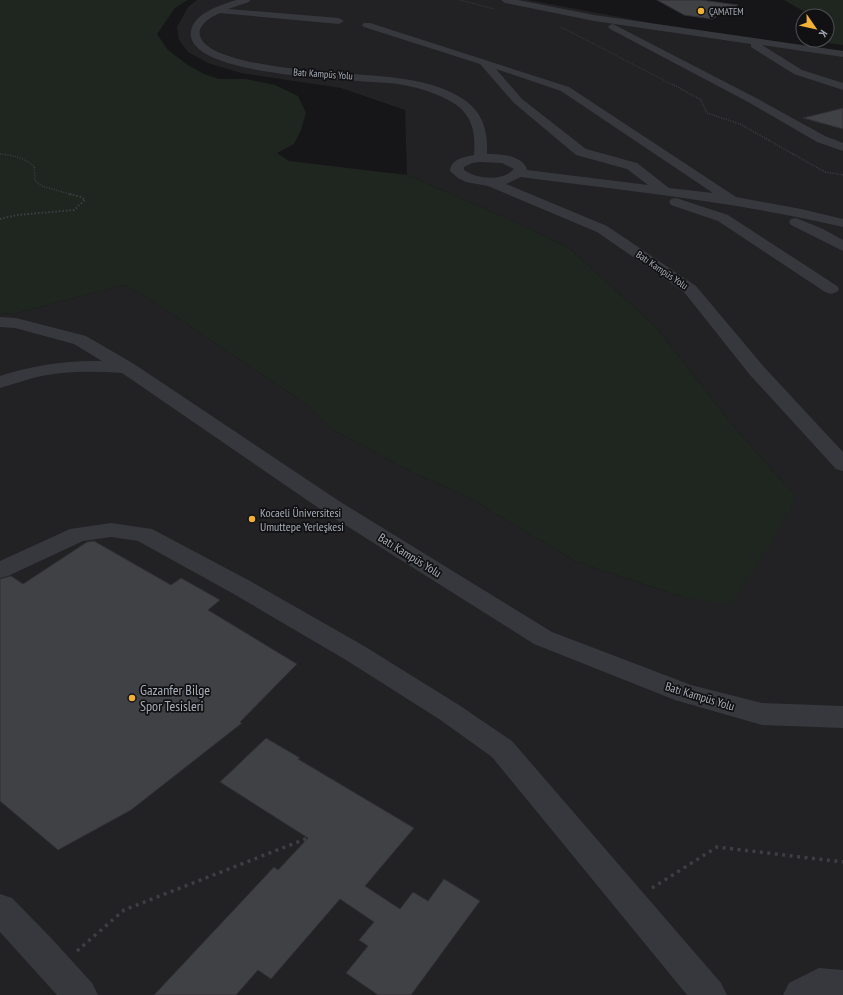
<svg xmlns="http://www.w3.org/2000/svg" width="843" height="995" viewBox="0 0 843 995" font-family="'PT Sans Narrow',sans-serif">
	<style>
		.built { fill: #222225 }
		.green { fill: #1e261f }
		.building { fill: #404145; stroke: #303034 }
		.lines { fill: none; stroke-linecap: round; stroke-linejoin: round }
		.path-far3 { stroke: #3d3f44; stroke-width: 1; stroke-dasharray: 1 1.5; stroke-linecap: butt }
		.path-far2 { stroke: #3d3f44; stroke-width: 1.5; stroke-dasharray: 1 1.5; stroke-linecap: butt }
		.path-far1 { stroke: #3d3f44; stroke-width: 2; stroke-dasharray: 1.5 2; stroke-linecap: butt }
		.path { stroke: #3d3f44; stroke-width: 3.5; stroke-dasharray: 3 4.5; stroke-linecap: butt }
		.minor { fill: #37383d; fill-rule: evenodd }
		.poi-dot { fill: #f2b134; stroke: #111113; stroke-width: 1.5 }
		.labels { text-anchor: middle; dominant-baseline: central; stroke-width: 3.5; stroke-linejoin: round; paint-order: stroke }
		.far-poi-label { font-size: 10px; fill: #a8adb8; stroke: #111113; text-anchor: start }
		.far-street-label { font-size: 10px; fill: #a8adb8; stroke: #111113 }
		.poi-label { font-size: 12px; fill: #a8adb8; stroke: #111113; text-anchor: start }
		.street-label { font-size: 12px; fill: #a8adb8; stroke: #111113 }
		.near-poi-label { font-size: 14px; fill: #a8adb8; stroke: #111113; text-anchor: start }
	</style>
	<rect width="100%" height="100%" fill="#161618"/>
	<path class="built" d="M197 0H528L657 24 843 51V995H0V313L13 314 124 285 150 299 309 406 333 430 410 471 466 496 577 562 683 597 796 497 736 429 655 326 569 248 502 216 407 175 405 110 341 88 241 73 208 63 188 52 179 40 177 27 188 7Z"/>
	<g class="green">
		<path d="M0 0H188L175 8 157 34 168 50 188 65 204 74 219 79H246L275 85 298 96 306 113 301 130 294 144 277 153 289 161 407 175 502 216 569 248 655 326 736 429 796 497 773 540 730 605 683 597 577 562 466 496 410 471 333 430 309 406 150 299 124 285 13 314 0 313Z"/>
		<path d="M784 0H843V45L806 40H827V16H812Z"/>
	</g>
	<g class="building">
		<path d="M657 0H701L738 5 712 19 684 15Z"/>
		<path d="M843 108V129L803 118Z"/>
		<path d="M94 541 171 585 181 578 220 600 208 610 297 664 240 722 242 723 131 810 58 850 0 801V579L11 576 23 584 87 542Z"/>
		<path d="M266 738 300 758 298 759 414 828 365 886 400 909 413 892 428 901 444 879 480 901 411 995H378L346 973 368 946 359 940 374 922 340 899 271 979 258 970 236 995H154L274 867 278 870 308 838 220 782Z"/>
	</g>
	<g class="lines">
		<g class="path-far3">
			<path d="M460 0 494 9"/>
			<path d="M561 27 675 86"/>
		</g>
		<g class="path-far2">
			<path d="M674 85 701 100 707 113 740 124 825 172 843 175"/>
			<path d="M0 154C13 155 24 158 34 166L35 181 42 186 73 195"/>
		</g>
		<path class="path-far1" d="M0 219 17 215 74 210 85 200 81 197 69 194"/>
		<g class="path">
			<path d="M652 888 717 847 843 862"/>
			<path d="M77 951 124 910 308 838"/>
		</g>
		<g class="minor">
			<path d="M236 0H250L249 2 228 9 339 18 344 21 339 24 220 13C211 17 197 25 200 36 210 71 363 73 397 78 419 81 444 86 463 99 483 112 488 131 487 154 500 154 523 155 527 170L648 185 627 169 576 155 514 103 480 64 364 27 362 25 364 23H370L569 87 736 197 801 209 843 219V227C737 202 629 191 521 177L506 184 607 226 696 286 764 367 843 452V471L836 469 750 375 684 292 597 232 488 186 466 182 458 178 450 171C451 159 464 157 474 155 476 131 472 113 450 101 434 92 416 87 398 84 368 80 183 78 191 31 194 13 221 5 236 0ZM496 69 561 91 713 193 669 188 637 163 586 149 522 99ZM480 162 502 163 514 169C502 182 477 179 464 170V167L472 163Z"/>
			<path d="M501 0H518L594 15 843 51V57L762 45 802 70 843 83V90L794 74 751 47V44L594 21 505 3Z"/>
			<path d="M613 24 758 99 825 136 843 143V151L817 142 750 103 610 29 608 27 610 25Z"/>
			<path d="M676 198 728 215 837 286 839 289 837 292 831 294 825 292 718 221 671 205 669 202 671 199Z"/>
			<path d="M796 218 823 229 843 240V251L791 225 789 222 791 219Z"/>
			<path d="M0 317 16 318 86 336 134 364 339 501 552 632 691 685 762 703 843 706V728L762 725 675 700 534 644 323 511 122 373C92 371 62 371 33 378 22 381 11 385 0 388V376C33 365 67 360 102 361L74 344 15 328 0 327Z"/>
			<path d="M111 523 152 529 250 581 364 646 459 705 512 741 721 983 727 995H687L492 757 439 719 346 660 232 593 138 541 111 537 83 541 8 576 0 578V561L70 529Z"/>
			<path d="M0 894 12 898 52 939 92 983 98 995H57L0 932Z"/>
			<path d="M819 968 843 970V995H783L789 983Z"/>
		</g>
	</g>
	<g class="poi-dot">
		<circle cx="701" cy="11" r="4"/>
		<circle cx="252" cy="519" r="4"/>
		<circle cx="132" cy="698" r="4"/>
	</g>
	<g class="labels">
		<g class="far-poi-label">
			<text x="709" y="11">ÇAMATEM</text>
		</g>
		<g class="far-street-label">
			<text transform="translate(323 74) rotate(4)">Batı Kampüs Yolu</text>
			<text transform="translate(662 270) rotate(34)">Batı Kampüs Yolu</text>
		</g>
		<g class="poi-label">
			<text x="260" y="512">Kocaeli Üniversitesi<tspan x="260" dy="14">Umuttepe Yerleşkesi</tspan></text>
		</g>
		<g class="street-label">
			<text transform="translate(410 555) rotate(32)">Batı Kampüs Yolu</text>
			<text transform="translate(700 696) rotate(17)">Batı Kampüs Yolu</text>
		</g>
		<g class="near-poi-label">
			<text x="140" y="690">Gazanfer Bilge<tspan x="140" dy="16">Spor Tesisleri</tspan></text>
		</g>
	</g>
	<g transform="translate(815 28) rotate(124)"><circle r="19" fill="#111113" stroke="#4d4f55"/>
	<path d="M0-3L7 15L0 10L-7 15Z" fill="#f2b134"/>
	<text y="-6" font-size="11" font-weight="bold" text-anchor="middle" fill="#a8adb8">K</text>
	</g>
</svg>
